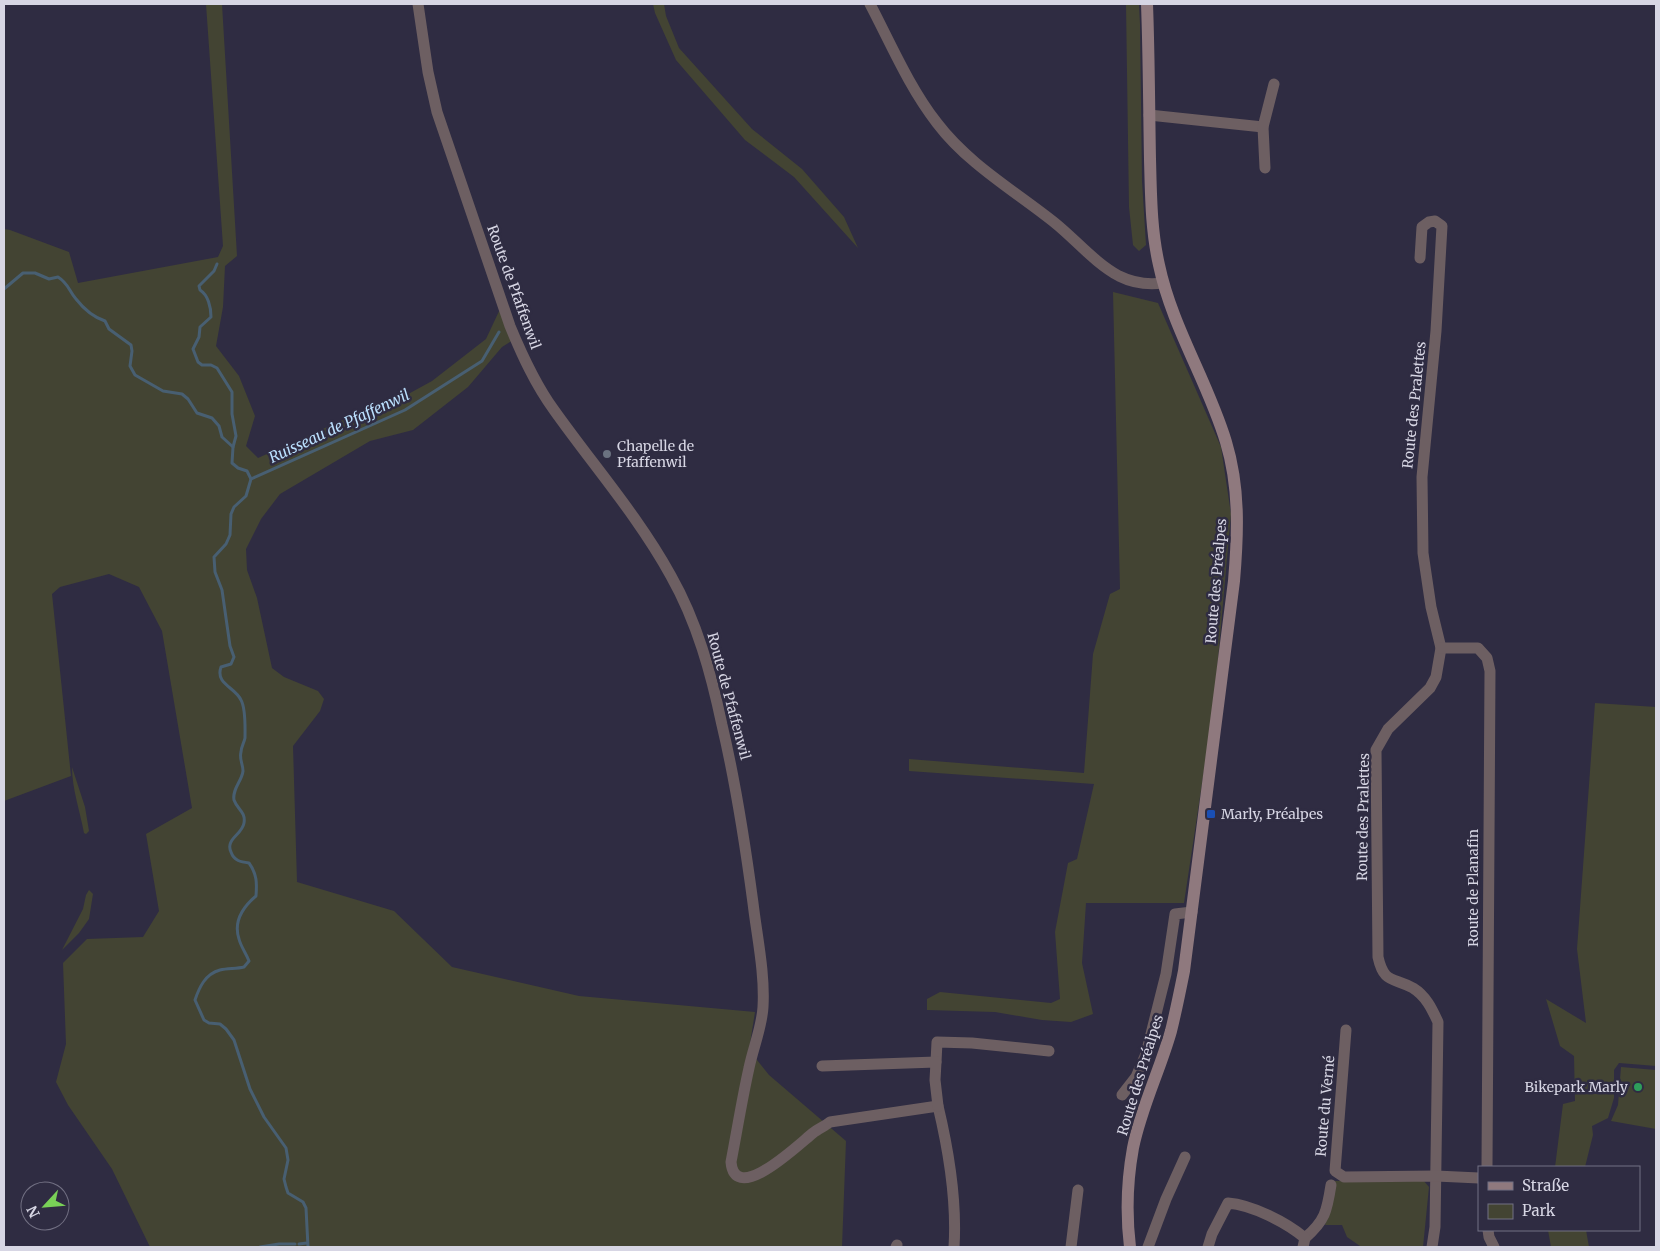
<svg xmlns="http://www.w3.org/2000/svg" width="1660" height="1251" viewBox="0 0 1660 1251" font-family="Merriweather,serif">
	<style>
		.green { fill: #434433 }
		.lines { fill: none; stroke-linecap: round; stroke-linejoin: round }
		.stream { stroke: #485f72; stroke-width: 3 }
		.minor { stroke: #6d5f62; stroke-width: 11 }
		.secondary { stroke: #8f797e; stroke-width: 12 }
		.worship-dot { fill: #6b7280; stroke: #2f2c42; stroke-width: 2 }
		.transit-dot { fill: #1a4fb4; stroke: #2f2c42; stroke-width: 2 }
		.leisure-dot { fill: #2e9e5b; stroke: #2f2c42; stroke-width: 2 }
		.labels { text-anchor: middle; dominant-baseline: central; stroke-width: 5; stroke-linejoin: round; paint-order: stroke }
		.street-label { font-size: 14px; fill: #d7d6e4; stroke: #2f2c42 }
		.poi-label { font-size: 14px; fill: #d7d6e4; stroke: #2f2c42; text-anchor: start }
		.water-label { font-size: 15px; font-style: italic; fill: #bbe0fe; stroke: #2f2c42 }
	</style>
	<rect width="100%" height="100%" fill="#2f2c42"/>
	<g class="green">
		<path d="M206 4H222L237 256 225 266 223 307 216 346 239 376 255 416 246 446 258 458 356 414 390 404 432 381 486 339 501 307 513 340 502 347 468 387 413 430 370 441 280 494 261 519 246 549 247 570 257 598 272 668 284 677 318 691 324 699 320 711 293 746 297 882 394 911 452 967 579 996 755 1012 749 1050 769 1075 846 1141 842 1247H150L112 1169 68 1105 56 1082 66 1044 63 963 87 939 143 937 159 911 146 834 192 808 162 631 139 587 109 574 60 587 52 594 71 776 4 801V229L10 230 69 252 78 283 218 257 223 246Z"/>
		<path d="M653 4H664L666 16 679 48 752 129 802 169 844 217 858 248 794 177 745 140 676 60 655 13Z"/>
		<path d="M1126 4H1139L1140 24 1142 181 1146 245 1139 251 1133 245 1129 207Z"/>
		<path d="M1113 292 1158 303 1221 447 1231 514 1214 704 1184 903H1086L1082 963 1093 1014 1071 1022 1042 1020 995 1012 927 1010V999L940 992 1051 1003 1060 999 1055 932 1068 863 1077 859 1094 784 909 771V759L1084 773 1093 654 1110 594 1120 589Z"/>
		<path d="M1595 703 1656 707V1066L1619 1063 1614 1070V1098L1608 1118 1592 1126 1593 1135 1585 1167H1555L1563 1104 1575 1101 1574 1056 1560 1046 1546 999 1586 1023 1577 949Z"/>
		<path d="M72 767 85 807 89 831 86 834 84 833C80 811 72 789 72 767Z"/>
		<path d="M89 890 93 894 89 919 79 933 62 950 83 909 86 895Z"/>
		<path d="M1621 1067 1656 1070V1129L1611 1121 1618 1105Z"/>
		<path d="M1423 1180 1429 1187 1423 1247 1360 1246 1347 1237 1342 1225H1325L1329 1212 1334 1181Z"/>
		<path d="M1548 1230H1586L1589 1247H1551Z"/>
	</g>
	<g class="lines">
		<g class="stream">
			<path d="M217 264 214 271 199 286 200 290C208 295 211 307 211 317L200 327 199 337 193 349 198 362 202 365H211L217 368 232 392V414L236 436 233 447"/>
			<path d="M4 289 23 273H35L49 279 58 277C69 284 68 290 76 299 83 308 93 317 105 321L109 329 131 345 132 351 130 366 135 375 163 391 182 394 188 399 197 413 212 418 219 426 222 437 233 447 232 463 238 468 247 471 251 479 246 496 234 507 231 514 230 535 226 544 214 557 215 572 222 590 230 646 234 657 231 664 221 667C215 684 235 687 241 700 246 709 245 727 245 738 244 743 241 747 241 752 239 759 243 764 243 771 242 781 232 789 234 800 237 809 246 812 244 823 242 835 225 839 231 852 234 861 241 862 249 863 257 874 257 883 256 896 243 907 233 921 239 939 241 947 246 953 249 961L244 967C236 969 228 968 220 970 205 974 199 988 195 1000L204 1020 209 1023 220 1024 226 1029 234 1040 250 1089 264 1117 286 1148 288 1160 284 1179 286 1187 288 1193 303 1202 306 1208 308 1247"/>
			<path d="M251 479 405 410 482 361 499 332"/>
			<path d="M299 1244 307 1243"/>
			<path d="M260 1247 279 1244H295"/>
		</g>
		<g class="minor">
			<path d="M418 4 428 72 437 112 510 326C522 355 535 384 554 410 593 465 638 516 671 576 697 622 711 673 722 725 736 784 745 843 753 903 757 937 765 973 763 1007 762 1027 753 1048 749 1068 742 1099 737 1131 731 1162 735 1207 801 1142 813 1133 818 1129 825 1126 830 1122L938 1106C949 1152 957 1200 954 1247"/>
			<path d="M870 4C891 44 909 87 937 123 968 164 1015 191 1055 223 1076 240 1095 263 1119 276 1133 283 1148 285 1163 283"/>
			<path d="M1149 115 1263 127"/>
			<path d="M1265 168 1263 127 1274 84"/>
			<path d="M1420 258 1422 227 1429 222 1435 221 1442 226 1436 331 1422 477 1423 553 1431 607 1441 648 1436 677 1430 688 1388 729 1376 750 1378 957C1384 984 1393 977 1413 988 1426 996 1432 1009 1438 1022L1435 1227 1432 1247"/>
			<path d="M1441 648H1478L1487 658 1490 671 1487 1167"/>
			<path d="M1346 1030 1335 1171 1344 1177 1436 1176 1479 1178"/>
			<path d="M936 1062 937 1042 972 1043 1049 1051"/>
			<path d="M822 1066 936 1062 935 1080 938 1106"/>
			<path d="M1122 1095 1136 1077 1146 1054 1166 974 1175 914 1192 912"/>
			<path d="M1488 1230 1489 1237 1494 1247"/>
			<path d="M1305 1238C1325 1221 1327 1211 1331 1185"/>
			<path d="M896 1247 897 1245"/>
			<path d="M1071 1247 1078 1190"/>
			<path d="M1148 1247 1166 1199 1185 1157"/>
			<path d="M1208 1247 1212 1234 1228 1203C1252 1205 1286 1222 1305 1238L1303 1247"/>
		</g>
		<path class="secondary" d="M1130 1247C1126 1214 1127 1181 1133 1148 1141 1108 1160 1070 1171 1031 1176 1011 1180 991 1184 971L1234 581C1238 534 1240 488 1226 442 1208 382 1172 327 1159 265 1151 230 1151 195 1150 159 1149 107 1149 56 1147 4"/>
	</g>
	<circle class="worship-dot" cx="607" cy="454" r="5"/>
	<rect class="transit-dot" x="1206" y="809" width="10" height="10" rx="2.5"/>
	<circle class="leisure-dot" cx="1638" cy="1087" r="5"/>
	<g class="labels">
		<g class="street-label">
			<text transform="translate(514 287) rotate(70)">Route de Pfaffenwil</text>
			<text transform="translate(1414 405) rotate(-84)">Route des Pralettes</text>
			<text transform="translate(1216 581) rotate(-85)">Route des Préalpes</text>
			<text transform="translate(729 696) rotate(75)">Route de Pfaffenwil</text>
			<text transform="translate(1363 817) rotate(-89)">Route des Pralettes</text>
			<text transform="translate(1473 888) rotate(-90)">Route de Planafin</text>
			<text transform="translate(1140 1075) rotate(-73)">Route des Préalpes</text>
			<text transform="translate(1325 1106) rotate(-85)">Route du Verné</text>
		</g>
		<g class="poi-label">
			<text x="617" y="446">Chapelle de<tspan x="617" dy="16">Pfaffenwil</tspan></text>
			<text x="1221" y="814">Marly, Préalpes</text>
			<text x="1628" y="1087" text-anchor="end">Bikepark Marly</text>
		</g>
		<g class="water-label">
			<text transform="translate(339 426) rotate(-25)">Ruisseau de Pfaffenwil</text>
		</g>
	</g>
	<rect width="1660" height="1251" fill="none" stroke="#d7d6e4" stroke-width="10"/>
	<rect x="1478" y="1166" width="162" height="65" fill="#2f2c42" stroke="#727083"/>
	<rect x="1488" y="1182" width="25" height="8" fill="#8f797e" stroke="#727083"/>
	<text x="1522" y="1191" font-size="15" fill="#d7d6e4">Straße</text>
	<rect x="1488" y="1204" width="25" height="15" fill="#434433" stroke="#727083"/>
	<text x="1522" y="1216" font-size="15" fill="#d7d6e4">Park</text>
	<g transform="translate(45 1206) rotate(244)"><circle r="24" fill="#2f2c42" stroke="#727083"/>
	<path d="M0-4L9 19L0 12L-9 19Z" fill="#79d157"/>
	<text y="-8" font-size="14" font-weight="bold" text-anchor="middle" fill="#d7d6e4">N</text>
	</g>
</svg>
